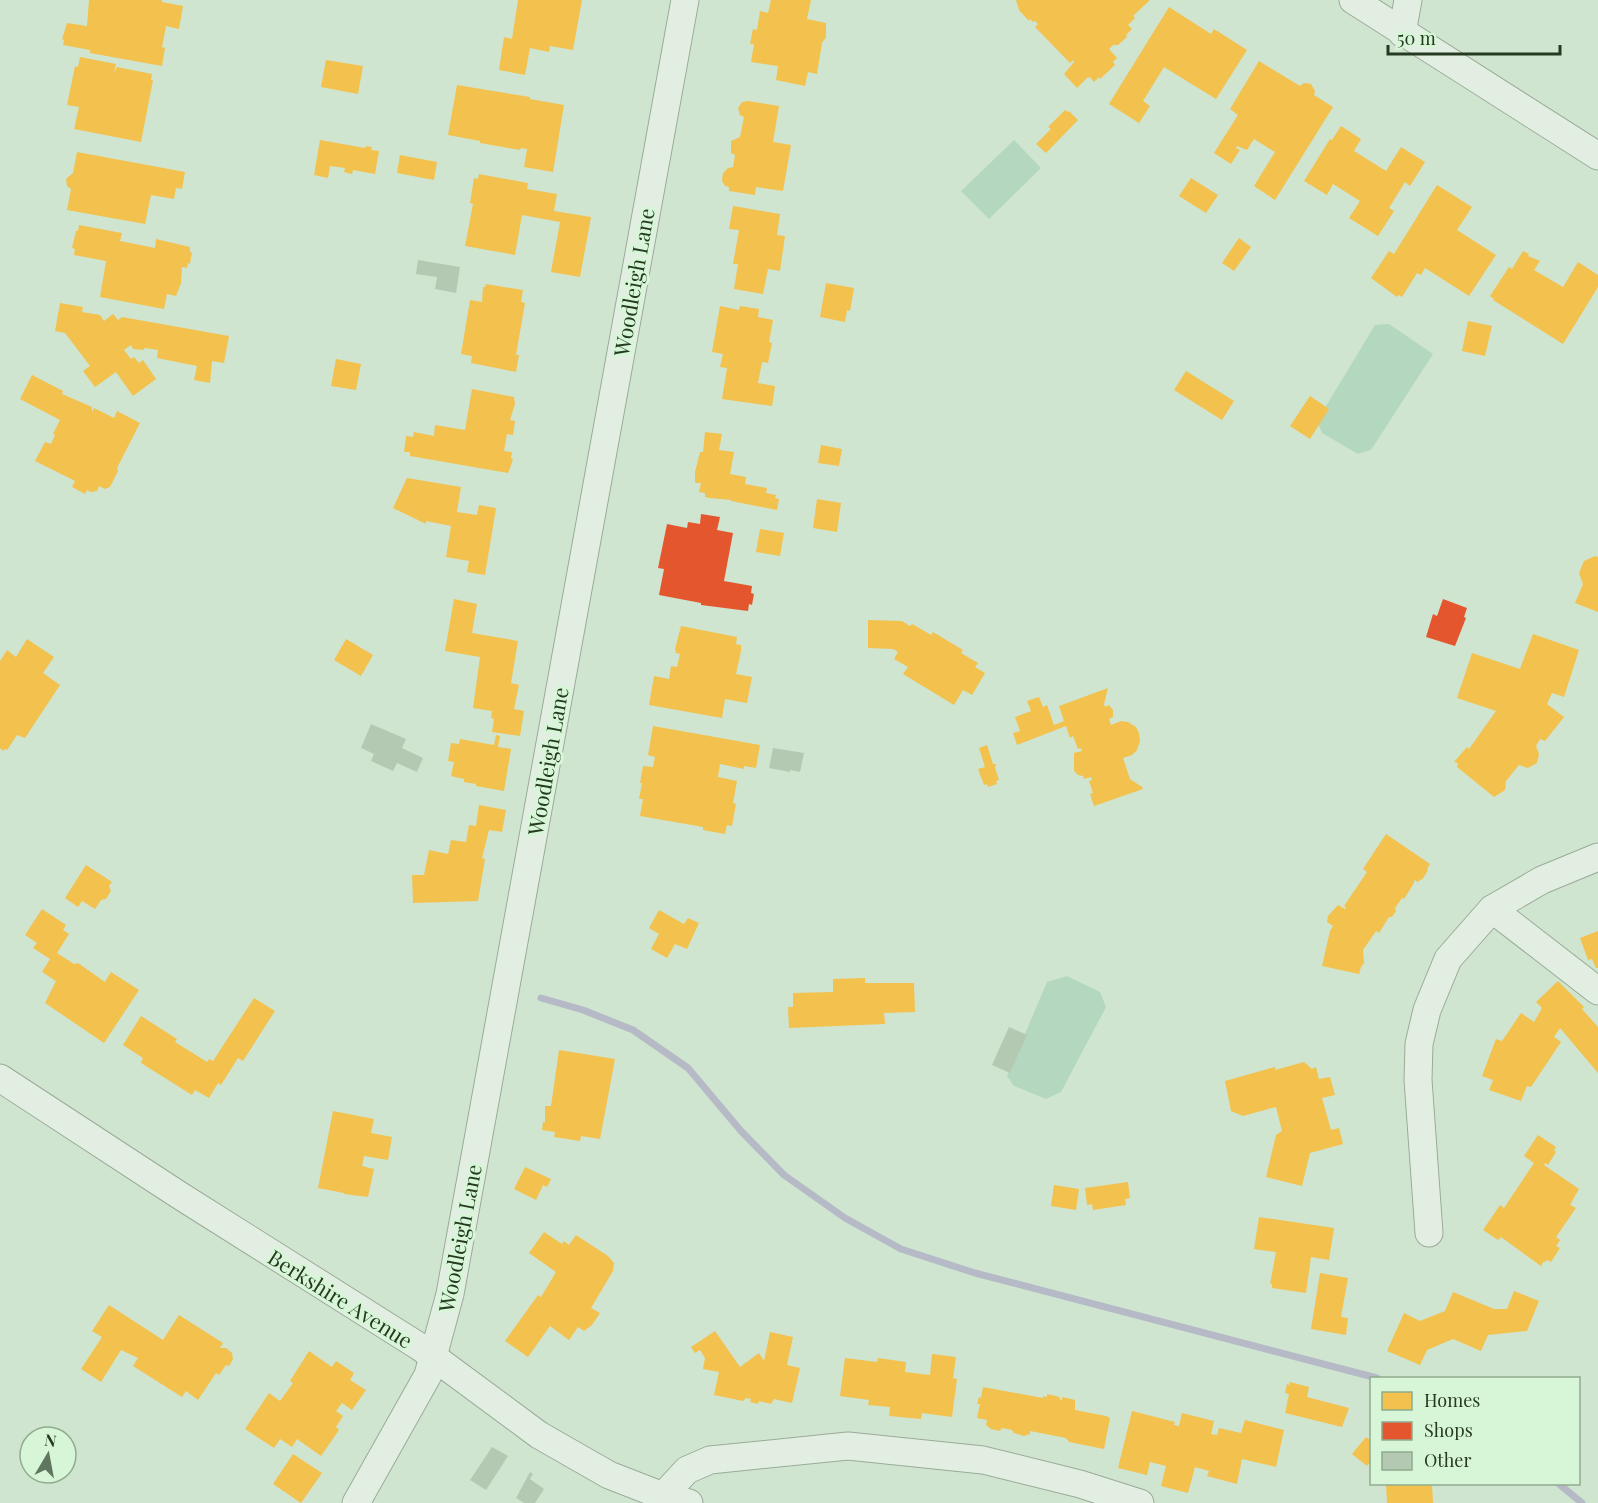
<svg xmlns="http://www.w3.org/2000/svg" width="1598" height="1503" viewBox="0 0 1598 1503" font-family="'Playfair Display',serif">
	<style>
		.green { fill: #b3d8bf }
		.homes { fill: #f2c14e }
		.shops { fill: #e4572e }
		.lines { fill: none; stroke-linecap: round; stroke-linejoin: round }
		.stream { stroke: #b5bac6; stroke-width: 7 }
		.building { fill: #b4c9b1 }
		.minor-casing { stroke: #9aab98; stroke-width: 29 }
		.minor { stroke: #e2eee2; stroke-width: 27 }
		.labels { text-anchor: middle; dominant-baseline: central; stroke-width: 6; stroke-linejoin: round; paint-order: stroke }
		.street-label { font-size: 21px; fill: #253a20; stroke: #d7f6d8 }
	</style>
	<rect width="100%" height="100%" fill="#d0e5d0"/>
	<g class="green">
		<path d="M1014 140 1041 168 989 219 961 191Z"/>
		<path d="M1389 324 1433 354 1371 450 1358 454 1322 433 1317 421 1375 325Z"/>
		<path d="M1067 976 1100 992 1106 1007 1061 1092 1046 1099 1014 1086 1007 1076 1047 982Z"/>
	</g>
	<g class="homes">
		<path d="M89 0H162V2L183 6 179 29 166 26 162 47 165 48 162 66 90 53V50L63 45 64 40 62 39 67 23 87 26Z"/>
		<path d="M518 0H582L573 50 550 46 549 52 530 48 525 75 499 70 504 37 512 39Z"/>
		<path d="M771 0H811L807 19 826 23V37L822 43 817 74 808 72 805 86 776 80 778 66 751 62 754 44H750L753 29 757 30 760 11 768 13Z"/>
		<path d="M1016 0H1150L1133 16 1135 18 1128 25 1132 29 1126 35 1127 37 1118 45H1113L1109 49 1117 58 1113 62 1115 65 1100 79 1099 77 1094 82 1090 77 1087 78 1077 88 1064 74 1074 62 1073 60 1070 63 1035 27 1038 24 1035 21 1033 22 1030 19 1029 21 1019 10Z"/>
		<path d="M1169 7 1211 34 1214 29 1247 50 1216 99 1164 67 1143 101 1150 106 1139 123 1109 104Z"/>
		<path d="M80 57 116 64 114 73 117 67 152 74 151 80H153L141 142 74 129 79 107 67 105 75 66 78 67Z"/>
		<path d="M326 60 363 66 358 94 321 87Z"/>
		<path d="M1259 61 1300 86 1304 83 1311 84 1315 91 1314 95 1333 107 1275 200 1254 186 1275 152 1254 139 1247 150 1237 146 1236 148 1240 150 1231 164 1214 153 1238 115 1230 109Z"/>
		<path d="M457 85 530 97V99L564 105 553 172 524 167 527 149 521 148 520 150 480 143V141L448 135Z"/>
		<path d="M748 101 779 106 773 142 791 145 783 191 756 187 755 195 729 191V187L725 186 722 181 723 173 728 168 733 167 735 155 731 153V141L740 137 744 117 740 115 738 108 742 102Z"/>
		<path d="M1065 110 1068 112 1069 111 1078 120 1046 153 1036 144 1051 129 1048 127Z"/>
		<path d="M1341 126 1361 139 1354 151 1386 171 1401 147 1425 162 1410 186 1405 182 1389 208 1394 211 1378 236 1349 218 1360 201 1333 184 1327 195 1304 181 1330 139 1332 140Z"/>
		<path d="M320 140 365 148 366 146 372 147 371 150 379 151 375 174 353 170 352 174 344 172 345 168 330 166 328 178 314 175Z"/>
		<path d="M77 152 185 172 182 189 176 188 174 199 151 195 145 224 67 210 71 189 67 186 66 179 73 173Z"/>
		<path d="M400 155 437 162 434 180 397 173Z"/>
		<path d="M479 174 528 183 527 189 557 194 554 211 591 217 580 277 551 272 560 222 522 215 515 255 465 246 473 204 470 203 474 178 478 179Z"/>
		<path d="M1191 178 1218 195 1206 213 1179 196Z"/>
		<path d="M1437 185 1472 207 1457 230 1496 255 1469 296 1425 268 1421 275 1417 273 1402 297 1399 295 1397 297 1371 278 1389 251 1394 254Z"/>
		<path d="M733 206 780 214 777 235 785 236 780 271 768 269 763 294 734 289 738 264H733L739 230 729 229Z"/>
		<path d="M79 225 122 233 120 241 155 248 156 239 190 247V252H192L190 264 188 263 187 268 182 267 181 283 176 296 167 294 164 309 100 297 106 261 74 255 75 249 72 248 76 231H78Z"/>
		<path d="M1239 238 1251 247 1234 271 1222 263Z"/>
		<path d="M1523 251 1529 254 1528 256 1540 261 1534 270 1563 287 1578 262 1598 275V287L1563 344 1493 300 1494 299 1490 296 1509 267 1512 269Z"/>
		<path d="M826 283 854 288 850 311 847 310 845 322 820 317Z"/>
		<path d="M486 284 523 290 521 302 525 303 516 355H519L516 372 471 363 472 356 461 354 470 300 482 302 483 287H485Z"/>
		<path d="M60 303 83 307 82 312 100 315 104 321 113 314 118 320 122 317 229 336 224 363 212 361 210 383 194 380 197 366 157 358 158 350 145 348 143 350 133 349 131 345 124 350 131 359 134 357 139 363 143 360 156 379 133 396 116 372 95 387 83 371 90 366 65 333 55 331Z"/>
		<path d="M720 306 739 310 740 306 759 309 758 317 773 320 769 342 772 343 768 363 762 362 758 383 775 386 772 406 722 399 727 368 720 367 723 354 712 352Z"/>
		<path d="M1468 321 1492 326 1485 356 1462 351Z"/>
		<path d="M336 359 361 364 356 390 331 386Z"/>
		<path d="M1186 371 1234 401 1222 420 1174 390Z"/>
		<path d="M32 375 63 391 62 394 92 407V412L94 408 114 418 117 411 140 423 117 468 118 471 110 487 105 489 99 486 97 491 91 492 87 490 85 494 72 487 75 481 35 461 45 442 51 444 55 435 53 434 60 420 20 399Z"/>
		<path d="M472 389 514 397 515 404 510 420 515 421 513 435 507 434 504 451 512 452 511 458 513 460 508 473 410 456V452H404L406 436 413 437 414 432 434 436 435 425 465 430Z"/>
		<path d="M1310 396 1329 409 1310 439 1290 426Z"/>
		<path d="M705 432 722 434 719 450 734 452 730 474 746 477 745 484 767 488 766 493 776 495 775 498 779 499 777 510 731 501V500L710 498 705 497V493L699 492 701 483H695V472L700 452H703Z"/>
		<path d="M821 445 842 449 839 466 818 463Z"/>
		<path d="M407 478 461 487 457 512 477 515 479 505 496 508 485 575 467 572 469 561 446 557 451 526 426 521V524L393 508Z"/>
		<path d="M817 499 841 503 837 532 813 528Z"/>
		<path d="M760 529 784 533 780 556 756 552Z"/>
		<path d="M1595 556 1598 557V612L1575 603 1583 584 1579 573 1584 561Z"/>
		<path d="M454 599 477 604 472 633 518 641 511 683 519 685 514 709 524 711 520 736 492 732 494 719 491 718 492 711 473 708 480 657 445 651Z"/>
		<path d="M868 620 902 621 910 626 912 624 931 635 933 632 963 650 961 653 978 663 975 667 985 673 972 695 963 690 954 705 903 674 908 667 894 659 898 652 893 649 868 648Z"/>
		<path d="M681 626 737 637 736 644 741 645V651L736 674 752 677 747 703 725 699 722 718 649 705 654 676 669 679 671 666 677 667 680 654 676 653 675 649Z"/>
		<path d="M1533 634 1579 650 1564 697 1552 693 1547 704 1564 717 1545 741 1540 739 1536 746 1539 754 1537 763 1528 768 1519 765 1506 781 1505 790 1494 797 1457 767 1458 763 1454 762 1467 747 1469 749 1496 711 1457 698 1472 653 1520 669Z"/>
		<path d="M27 639 54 657 43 673 60 685 25 738 17 735 7 750 5 749 3 751 0 748V661L7 650 16 657Z"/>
		<path d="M346 639 373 655 361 676 334 660Z"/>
		<path d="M1108 688 1104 704 1105 707 1109 705 1113 710V717L1109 719 1111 725 1121 721 1128 722 1136 727 1139 733 1140 741 1137 750 1132 755 1123 758 1130 779 1142 787 1143 789 1094 806 1090 794 1093 793 1089 781 1092 780 1091 777 1084 779 1083 776 1078 775 1074 771V753L1082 751 1081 748 1078 749 1073 736 1070 738 1066 726 1017 745 1013 733 1020 731 1015 717 1031 711 1027 701 1039 697 1043 707 1047 705 1054 725 1064 721 1059 706Z"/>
		<path d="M653 726 760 745 756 768 744 766V769L720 764 718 777 737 781 733 803 736 804 732 826 727 825 725 834 703 830V827L640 816 643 799H639L642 783H640L643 766 653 767 655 757 648 755Z"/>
		<path d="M496 735 500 736 498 747 511 749 504 791 476 786V784L464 782V779L451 776 454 762 448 761 451 743 459 744 460 739 494 745Z"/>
		<path d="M987 745 993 764H996L995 768 999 780 996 781 997 784 988 787 987 784 984 785 978 769 985 767 979 748Z"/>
		<path d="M479 805 506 810 502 832 489 830 482 858 485 859 478 901 413 903 412 875H424L429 850 448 854 451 840 466 842 469 825 476 826Z"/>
		<path d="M1386 834 1430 864 1427 869 1428 870 1422 880 1421 879 1418 882 1414 880V883L1404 899 1402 898 1395 908 1396 911 1392 917H1389L1379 933 1376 931 1363 950 1364 963 1361 967 1359 974 1322 966 1330 931 1333 926 1327 922 1328 916 1338 905 1345 909 1346 907 1344 906 1367 872 1363 869Z"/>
		<path d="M86 865 112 882 109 886 111 891 106 899 101 900 95 909 82 901 78 907 65 898Z"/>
		<path d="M42 909 66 925 63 930 69 934 57 953 74 964 78 963 105 982 111 972 139 990 104 1043 45 1003 56 981 42 972 50 959 33 948 37 943 25 935Z"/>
		<path d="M659 910 684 924 688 918 699 923 687 949 675 944 667 958 651 949 659 934 649 928Z"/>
		<path d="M1598 931V968H1596L1592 959 1588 960 1580 938Z"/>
		<path d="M865 978V983H914L915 1012 884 1013 885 1024 789 1028 788 1007H793V993L833 992V979Z"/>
		<path d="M1558 981 1584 1007 1582 1009 1598 1027V1073L1560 1028 1554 1037 1561 1042 1531 1087 1527 1086 1521 1101 1489 1090 1493 1080 1482 1076 1496 1039 1502 1041 1521 1013 1534 1022 1542 1008 1536 1002Z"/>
		<path d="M254 998 275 1011 243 1061 238 1058 221 1085 218 1083 209 1098 195 1090 192 1095 141 1063 143 1058 123 1045 141 1016 177 1039 175 1042 207 1062 209 1059 213 1061Z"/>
		<path d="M559 1050 615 1059 600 1139 581 1136 580 1141 554 1137 555 1132 542 1130 543 1122H545V1106H551Z"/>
		<path d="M1304 1062 1312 1069 1316 1067 1319 1079 1330 1077 1335 1095 1322 1098 1331 1130 1339 1128 1343 1144 1310 1153 1302 1186 1266 1177 1276 1135 1282 1131 1276 1107 1243 1116 1231 1111 1225 1081 1275 1067V1070Z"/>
		<path d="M333 1111 374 1119 371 1133 392 1137 388 1160 364 1156 362 1166 374 1169 368 1197 344 1194V1193L318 1188Z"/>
		<path d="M1538 1135 1556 1147 1554 1150 1556 1152 1548 1165 1545 1163 1544 1165 1579 1189 1570 1205 1576 1208 1556 1237 1560 1240 1556 1246 1560 1248 1551 1262 1547 1260 1545 1262 1544 1261 1541 1266 1501 1237 1498 1240 1483 1230 1500 1205 1504 1208 1534 1163 1524 1156Z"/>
		<path d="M525 1167 551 1179 547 1187 543 1185 536 1200 514 1189Z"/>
		<path d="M1128 1182 1130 1198 1125 1199 1126 1205 1093 1210 1092 1204 1087 1205 1085 1188Z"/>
		<path d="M1054 1185 1079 1189 1076 1210 1051 1206Z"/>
		<path d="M1259 1217 1334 1228 1329 1260 1311 1257 1306 1293 1272 1288V1284H1270L1276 1252 1254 1249Z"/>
		<path d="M544 1232 562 1244 564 1241 569 1245 576 1235 608 1256 614 1263 613 1271 591 1308 600 1313 592 1325 584 1331 578 1327 569 1340 550 1326 528 1357 505 1341 538 1295 541 1297 556 1272 529 1253Z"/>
		<path d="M1320 1273 1348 1278 1341 1317 1348 1318 1346 1335 1311 1329Z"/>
		<path d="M1514 1291 1539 1301 1527 1331 1488 1335 1481 1351 1453 1339 1427 1350 1420 1365 1387 1351 1404 1313 1420 1321 1445 1311 1453 1292 1494 1309H1507Z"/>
		<path d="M109 1305 163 1340 179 1315 223 1343 220 1348H226L232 1353 233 1359 229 1366 226 1365 219 1375 216 1373 198 1400 186 1391 182 1397 133 1366 138 1358 121 1350 101 1382 81 1369 102 1337 92 1331Z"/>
		<path d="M715 1331 740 1367 759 1353 764 1361 770 1332 793 1337 787 1365 800 1368 792 1403 774 1399 771 1404 759 1401 758 1404 750 1402 751 1399 746 1398 743 1401 714 1395 719 1372 703 1369 705 1358 700 1350 695 1353 691 1347Z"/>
		<path d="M309 1351 332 1367 336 1361 354 1373 350 1380 366 1390 352 1410 342 1403 336 1411 343 1416 336 1427 339 1430 321 1456 297 1439 292 1447 280 1439 274 1448 245 1429 269 1393 280 1401 293 1383 290 1381Z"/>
		<path d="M932 1354 956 1357 953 1378 957 1379 952 1417 922 1413 921 1419 889 1416 890 1407 868 1405 869 1400 840 1396 845 1358 877 1362 878 1358 906 1362 905 1372 930 1375Z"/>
		<path d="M1290 1382 1309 1387 1307 1397 1349 1408 1342 1427 1285 1413 1289 1394 1285 1393 1287 1384 1289 1385Z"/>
		<path d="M983 1387 1043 1398V1396L1047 1397V1394L1060 1397 1059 1399 1062 1400V1397L1075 1400V1410L1106 1416 1110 1418 1104 1449 1069 1442 1066 1438 1030 1431V1434L1024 1436 1014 1433 1012 1430 1002 1428 1000 1431 991 1429 986 1425 987 1420 977 1418 980 1404H977L979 1397 981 1398Z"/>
		<path d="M1132 1411 1175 1422 1174 1425 1179 1426 1182 1413 1214 1421 1211 1434 1217 1435 1219 1428 1241 1433 1245 1420 1284 1430 1276 1467 1242 1459 1237 1484 1207 1476 1209 1471 1195 1467 1188 1493 1161 1486 1166 1466 1150 1462 1147 1475 1118 1468Z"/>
		<path d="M1366 1437 1372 1441V1465L1369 1463 1367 1466 1352 1454Z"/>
		<path d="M293 1454 322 1473 301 1503 273 1484Z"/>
		<path d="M1386 1484H1432L1433 1503H1387Z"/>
	</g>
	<g class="shops">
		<path d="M701 514 720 517 717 530 733 533 724 581 752 586 751 593 754 594 752 605 749 604 748 611 701 605V603L659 595 664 569 658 568 667 524 687 528 688 522 700 524Z"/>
		<path d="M1443 599 1467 608 1464 617 1466 618 1455 646 1426 637 1433 614 1437 616Z"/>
	</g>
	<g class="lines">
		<g class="stream">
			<path d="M541 998 583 1010 633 1030 688 1068 741 1131 784 1175 845 1218 901 1249 975 1273 1377 1378"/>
			<path d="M1559 1484 1582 1503"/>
		</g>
	</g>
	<g class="building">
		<path d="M418 260 460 267 456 293 435 289 437 277 416 274Z"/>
		<path d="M371 724 406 739 402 748 423 758 417 772 397 763 393 771 371 761 374 754 361 748Z"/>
		<path d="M773 748 804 753 800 772 790 770V772L769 768Z"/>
		<path d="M1009 1027 1027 1035 1010 1073 992 1065Z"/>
		<path d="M492 1447 508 1456 486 1490 470 1480Z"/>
		<path d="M530 1472 533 1474 530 1479 544 1489 535 1503H524L516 1498Z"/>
	</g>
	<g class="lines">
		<defs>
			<g id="minor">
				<path d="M1353 0 1598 156"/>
				<path d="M1402 33 1408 0"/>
				<path d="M1492 909 1598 991"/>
				<path d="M0 1078 179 1195 420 1347 539 1435 609 1475 663 1496 689 1503"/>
				<path d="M1429 1233 1418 1080 1419 1044 1427 1010 1448 959 1492 909 1542 880 1598 857"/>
				<path d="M663 1496 687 1470 710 1460 848 1446 983 1460 1080 1484 1140 1503"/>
				<path d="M356 1503 428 1375 450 1294 685 0"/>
			</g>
		</defs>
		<use href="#minor" class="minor-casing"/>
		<use href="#minor" class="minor"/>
	</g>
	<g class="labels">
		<g class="street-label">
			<text transform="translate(633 282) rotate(-80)">Woodleigh Lane</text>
			<text transform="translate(547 761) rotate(-80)">Woodleigh Lane</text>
			<text transform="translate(459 1238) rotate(-79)">Woodleigh Lane</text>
			<text transform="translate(341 1298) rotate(32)">Berkshire Avenue</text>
		</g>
	</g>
	<rect x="1370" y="1377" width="210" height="108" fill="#d7f6d8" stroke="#90ab8e" stroke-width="1.5"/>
	<rect x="1382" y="1392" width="30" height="18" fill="#f2c14e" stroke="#90ab8e" stroke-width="1.5"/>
	<text x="1424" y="1407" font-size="18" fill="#253a20">Homes</text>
	<rect x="1382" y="1422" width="30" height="18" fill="#e4572e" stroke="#90ab8e" stroke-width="1.5"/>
	<text x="1424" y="1437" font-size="18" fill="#253a20">Shops</text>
	<rect x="1382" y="1452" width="30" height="18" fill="#b4c9b1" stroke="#90ab8e" stroke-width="1.5"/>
	<text x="1424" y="1467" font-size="18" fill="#253a20">Other</text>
	<g transform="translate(48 1455) rotate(10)"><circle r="28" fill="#d7f6d8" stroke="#90ab8e" stroke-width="1.5"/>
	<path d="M0-4.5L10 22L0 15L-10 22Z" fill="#61765e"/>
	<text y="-9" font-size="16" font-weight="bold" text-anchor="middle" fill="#253a20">N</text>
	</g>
	<path d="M1388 45v9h172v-9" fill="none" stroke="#253a20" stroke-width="3"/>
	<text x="1397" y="45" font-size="18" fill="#253a20" stroke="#d7f6d8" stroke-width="4.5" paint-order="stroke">50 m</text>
</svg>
